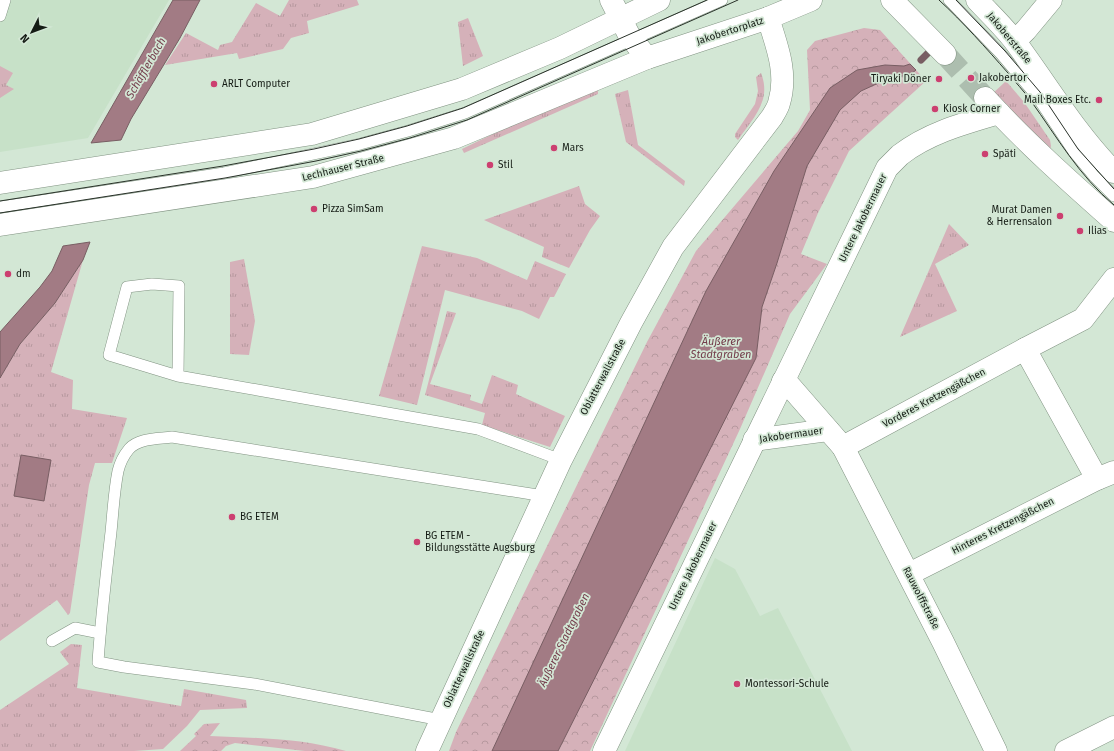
<svg xmlns="http://www.w3.org/2000/svg" width="1114" height="751" viewBox="0 0 1114 751" font-family="'Fira Sans',sans-serif">
	<style>
		.built { fill: #c7e1c8 }
		.grass { fill: url(#grass-tufts) }
		.park { fill: url(#park-crowns) }
		.water { fill: #a27b84; stroke: #785e63 }
		.lines { fill: none; stroke-linecap: round; stroke-linejoin: round }
		.stream { stroke: #785e63; stroke-width: 7 }
		.secondary-tunnel { stroke: #adbeaf; stroke-width: 22; stroke-dasharray: 22 11; stroke-linecap: butt }
		.lane-casing { stroke: #819382; stroke-width: 12 }
		.street-casing { stroke: #819382; stroke-width: 23 }
		.secondary-casing { stroke: #819382; stroke-width: 23 }
		.lane { stroke: #fff; stroke-width: 11 }
		.street { stroke: #fff; stroke-width: 22 }
		.secondary { stroke: #fff; stroke-width: 22 }
		.tram { stroke: #2a322a; stroke-width: 1 }
		.poi-dot { fill: #cc3f70; stroke: #d3e7d5; stroke-width: 1.5 }
		.labels { text-anchor: middle; dominant-baseline: central; stroke-width: 3.5; stroke-linejoin: round; paint-order: stroke }
		.street-label { font-size: 10px; fill: #151c15; stroke: #d3e7d5 }
		.poi-label { font-size: 10px; fill: #151c15; stroke: #d3e7d5; text-anchor: start }
		.water-label { font-size: 11px; font-style: italic; fill: #743c4b; stroke: #d3e7d5 }
	</style>
	<defs>
		<pattern id="grass-tufts" width="24" height="20" patternUnits="userSpaceOnUse"><rect width="24" height="20" fill="#d5b1b9"/><path d="M3 7l-1-3M5 7V3M7 7l1-3M15 17l-1-3M17 17v-4M19 17l1-3" fill="none" stroke="#b6989e"/></pattern>
		<pattern id="park-crowns" width="20" height="18" patternUnits="userSpaceOnUse"><rect width="20" height="18" fill="#d5b1b9"/><path d="M2 6a3 3 0 1 1 6 0M12 15a3 3 0 1 1 6 0" fill="none" stroke="#b6989e"/></pattern>
	</defs>
	<rect width="100%" height="100%" fill="#d3e7d5"/>
	<g class="built">
		<path d="M0 0H169L88 138 0 152Z"/>
		<path d="M715 558 735 569 760 616 778 608 852 751H625Z"/>
	</g>
	<g class="grass">
		<path d="M289 0H357L359 5 307 21 309 33 291 38 283 49 239 59 237 53 165 65 186 33 218 50 220 45 232 42 256 3 280 16Z"/>
		<path d="M468 18 483 56 463 66 458 22Z"/>
		<path d="M0 66 13 73 6 85 14 89 0 98Z"/>
		<path d="M761 73C772 101 753 118 738 140L735 137V134L755 104 758 91 756 77Z"/>
		<path d="M1006 81 1024 102 1050 140 1051 146 1050 150 990 96Z"/>
		<path d="M598 90V94L464 153 462 149 499 131Z"/>
		<path d="M628 90 638 145 685 181 684 186 626 142 615 94Z"/>
		<path d="M579 186 585 204 600 216 590 230 569 268 542 257 544 247 484 220Z"/>
		<path d="M949 224 969 245 935 264 957 311 900 337Z"/>
		<path d="M422 246 477 258 527 280 535 261 566 274 554 297H550L539 319 522 311 445 290 417 405 379 396Z"/>
		<path d="M244 259 255 321 249 355 230 354V262Z"/>
		<path d="M83 260 51 372 73 380 72 409 127 418 112 463H95L89 485 70 613 68 615 57 600 0 641V378L20 344 55 303Z"/>
		<path d="M447 311 456 313 430 384 471 395 470 400 482 404 492 375 518 385 516 394 565 416 550 447 482 425 485 413 425 395Z"/>
		<path d="M71 644 82 645 77 688 181 706 184 689 246 700 247 708 200 710 187 726 163 749 134 751H0V710L69 664 60 652Z"/>
	</g>
	<g class="park">
		<path d="M864 28 880 30 926 81 849 151 818 213 801 254 827 264 790 314 740 429 590 751H449L456 732 647 342 696 251 798 131 810 110 807 50 815 41Z"/>
		<path d="M220 723 210 736C256 738 301 738 346 751H305L235 743 226 746 221 751H180L196 736 194 734 204 724Z"/>
	</g>
	<g class="water">
		<path d="M173 0H200L180 38 131 119 121 140 91 143Z"/>
		<path d="M910 64 916 70 911 74 885 80 861 91 840 110 807 166 777 263 762 307 756 358 558 751H492L706 291 774 171 830 88 857 70 885 65 904 66Z"/>
		<path d="M90 242 83 260 55 303 20 344 0 378V332L40 287 52 271 63 246Z"/>
		<path d="M21 455 51 460 44 501 14 496Z"/>
	</g>
	<g class="lines">
		<path class="stream" d="M921 60 928 53"/>
		<path class="secondary-tunnel" d="M945 54 985 98"/>
		<defs>
			<g id="lane">
				<path d="M949 0 1001 54 1036 95 1074 152 1094 176 1114 196"/>
				<path d="M0 16 5 0"/>
				<path d="M0 207 224 173 360 144 408 131 465 113 722 0"/>
				<path d="M178 376 109 355 127 287 152 284 179 286 178 376 478 429 561 460"/>
				<path d="M52 641 75 628 100 633"/>
				<path d="M441 720 254 684 124 667 98 662C101 618 106 575 111 532 113 512 114 491 118 471 120 463 124 455 129 449 139 438 158 439 172 437L544 496"/>
			</g>
			<g id="street">
				<path d="M611 0 629 35 647 58"/>
				<path d="M1015 41 1026 30 1051 0"/>
				<path d="M1025 349 1097 479"/>
				<path d="M783 381 789 385 843 447 943 642 996 751"/>
				<path d="M754 440 828 430"/>
				<path d="M843 447 1025 349 1083 319 1114 279"/>
				<path d="M909 574 1097 479 1114 472"/>
				<path d="M427 751 561 460 631 323 673 247 772 117C774 113 778 108 779 103 788 74 777 46 768 18"/>
				<path d="M604 751 887 168C891 164 896 159 900 155 928 133 965 123 999 113"/>
				<path d="M1066 751 1114 727"/>
			</g>
			<g id="secondary">
				<path d="M892 0 945 54"/>
				<path d="M977 0C990 14 1005 28 1016 43 1048 86 1076 134 1114 172"/>
				<path d="M985 98C1025 142 1070 182 1114 221"/>
				<path d="M0 183 312 134 462 89 560 48 659 0"/>
				<path d="M0 225 313 177 454 138 647 58 768 18 811 0"/>
			</g>
		</defs>
		<use href="#lane" class="lane-casing"/>
		<use href="#street" class="street-casing"/>
		<use href="#secondary" class="secondary-casing"/>
		<use href="#lane" class="lane"/>
		<use href="#street" class="street"/>
		<use href="#secondary" class="secondary"/>
		<g class="tram">
			<path d="M939 0C963 22 986 48 1008 73 1015 82 1024 91 1031 101 1057 137 1079 176 1114 205"/>
			<path d="M956 0 1005 51 1040 92 1078 149 1114 189"/>
			<path d="M0 201 223 166 314 149 359 139 407 126 463 108 707 0"/>
			<path d="M0 213 225 178 316 161 361 151 410 138 467 120 738 0"/>
		</g>
	</g>
	<g class="poi-dot">
		<circle cx="971" cy="78" r="4"/>
		<circle cx="939" cy="79" r="4"/>
		<circle cx="214" cy="84" r="4"/>
		<circle cx="1099" cy="100" r="4"/>
		<circle cx="935" cy="109" r="4"/>
		<circle cx="554" cy="148" r="4"/>
		<circle cx="985" cy="154" r="4"/>
		<circle cx="490" cy="165" r="4"/>
		<circle cx="314" cy="209" r="4"/>
		<circle cx="1060" cy="216" r="4"/>
		<circle cx="1080" cy="231" r="4"/>
		<circle cx="8" cy="274" r="4"/>
		<circle cx="232" cy="517" r="4"/>
		<circle cx="417" cy="542" r="4"/>
		<circle cx="737" cy="684" r="4"/>
	</g>
	<g class="labels">
		<g class="street-label">
			<text transform="translate(730 31) rotate(-18)">Jakobertorplatz</text>
			<text transform="translate(1009 38) rotate(50)">Jakoberstraße</text>
			<text transform="translate(343 168) rotate(-14)">Lechhauser Straße</text>
			<text transform="translate(863 218) rotate(-64)">Untere Jakobermauer</text>
			<text transform="translate(603 377) rotate(-62)">Oblatterwallstraße</text>
			<text transform="translate(934 398) rotate(-28)">Vorderes Kretzengäßchen</text>
			<text transform="translate(791 435) rotate(-8)">Jakobermauer</text>
			<text transform="translate(1003 526) rotate(-27)">Hinteres Kretzengäßchen</text>
			<text transform="translate(693 566) rotate(-64)">Untere Jakobermauer</text>
			<text transform="translate(921 598) rotate(63)">Rauwolffstraße</text>
			<text transform="translate(464 669) rotate(-65)">Oblatterwallstraße</text>
		</g>
		<g class="poi-label">
			<text x="979" y="78">Jakobertor</text>
			<text x="931" y="79" text-anchor="end">Tiryaki Döner</text>
			<text x="222" y="84">ARLT Computer</text>
			<text x="1091" y="100" text-anchor="end">Mail Boxes Etc.</text>
			<text x="943" y="109">Kiosk Corner</text>
			<text x="562" y="148">Mars</text>
			<text x="993" y="154">Späti</text>
			<text x="498" y="165">Stil</text>
			<text x="322" y="209">Pizza SimSam</text>
			<text x="1052" y="210" text-anchor="end">Murat Damen<tspan x="1052" dy="12">&amp; Herrensalon</tspan></text>
			<text x="1088" y="231">Ilias</text>
			<text x="16" y="274">dm</text>
			<text x="240" y="517">BG ETEM</text>
			<text x="425" y="536">BG ETEM -<tspan x="425" dy="12">Bildungsstätte Augsburg</tspan></text>
			<text x="745" y="684">Montessori-Schule</text>
		</g>
		<g class="water-label">
			<text transform="translate(146 68) rotate(-60)">Schäfflerbach</text>
			<text x="721" y="341">Äußerer<tspan x="721" dy="13">Stadtgraben</tspan></text>
			<text transform="translate(564 640) rotate(-64)">Äußerer Stadtgraben</text>
		</g>
	</g>
	<g transform="translate(32 32) rotate(228)" stroke="#d3e7d5" stroke-width="3" paint-order="stroke">
	<path d="M0-3L7 15L0 10L-7 15Z" fill="#151c15"/>
	<text y="-6" font-size="11" font-weight="bold" text-anchor="middle" fill="#151c15">N</text>
	</g>
</svg>
